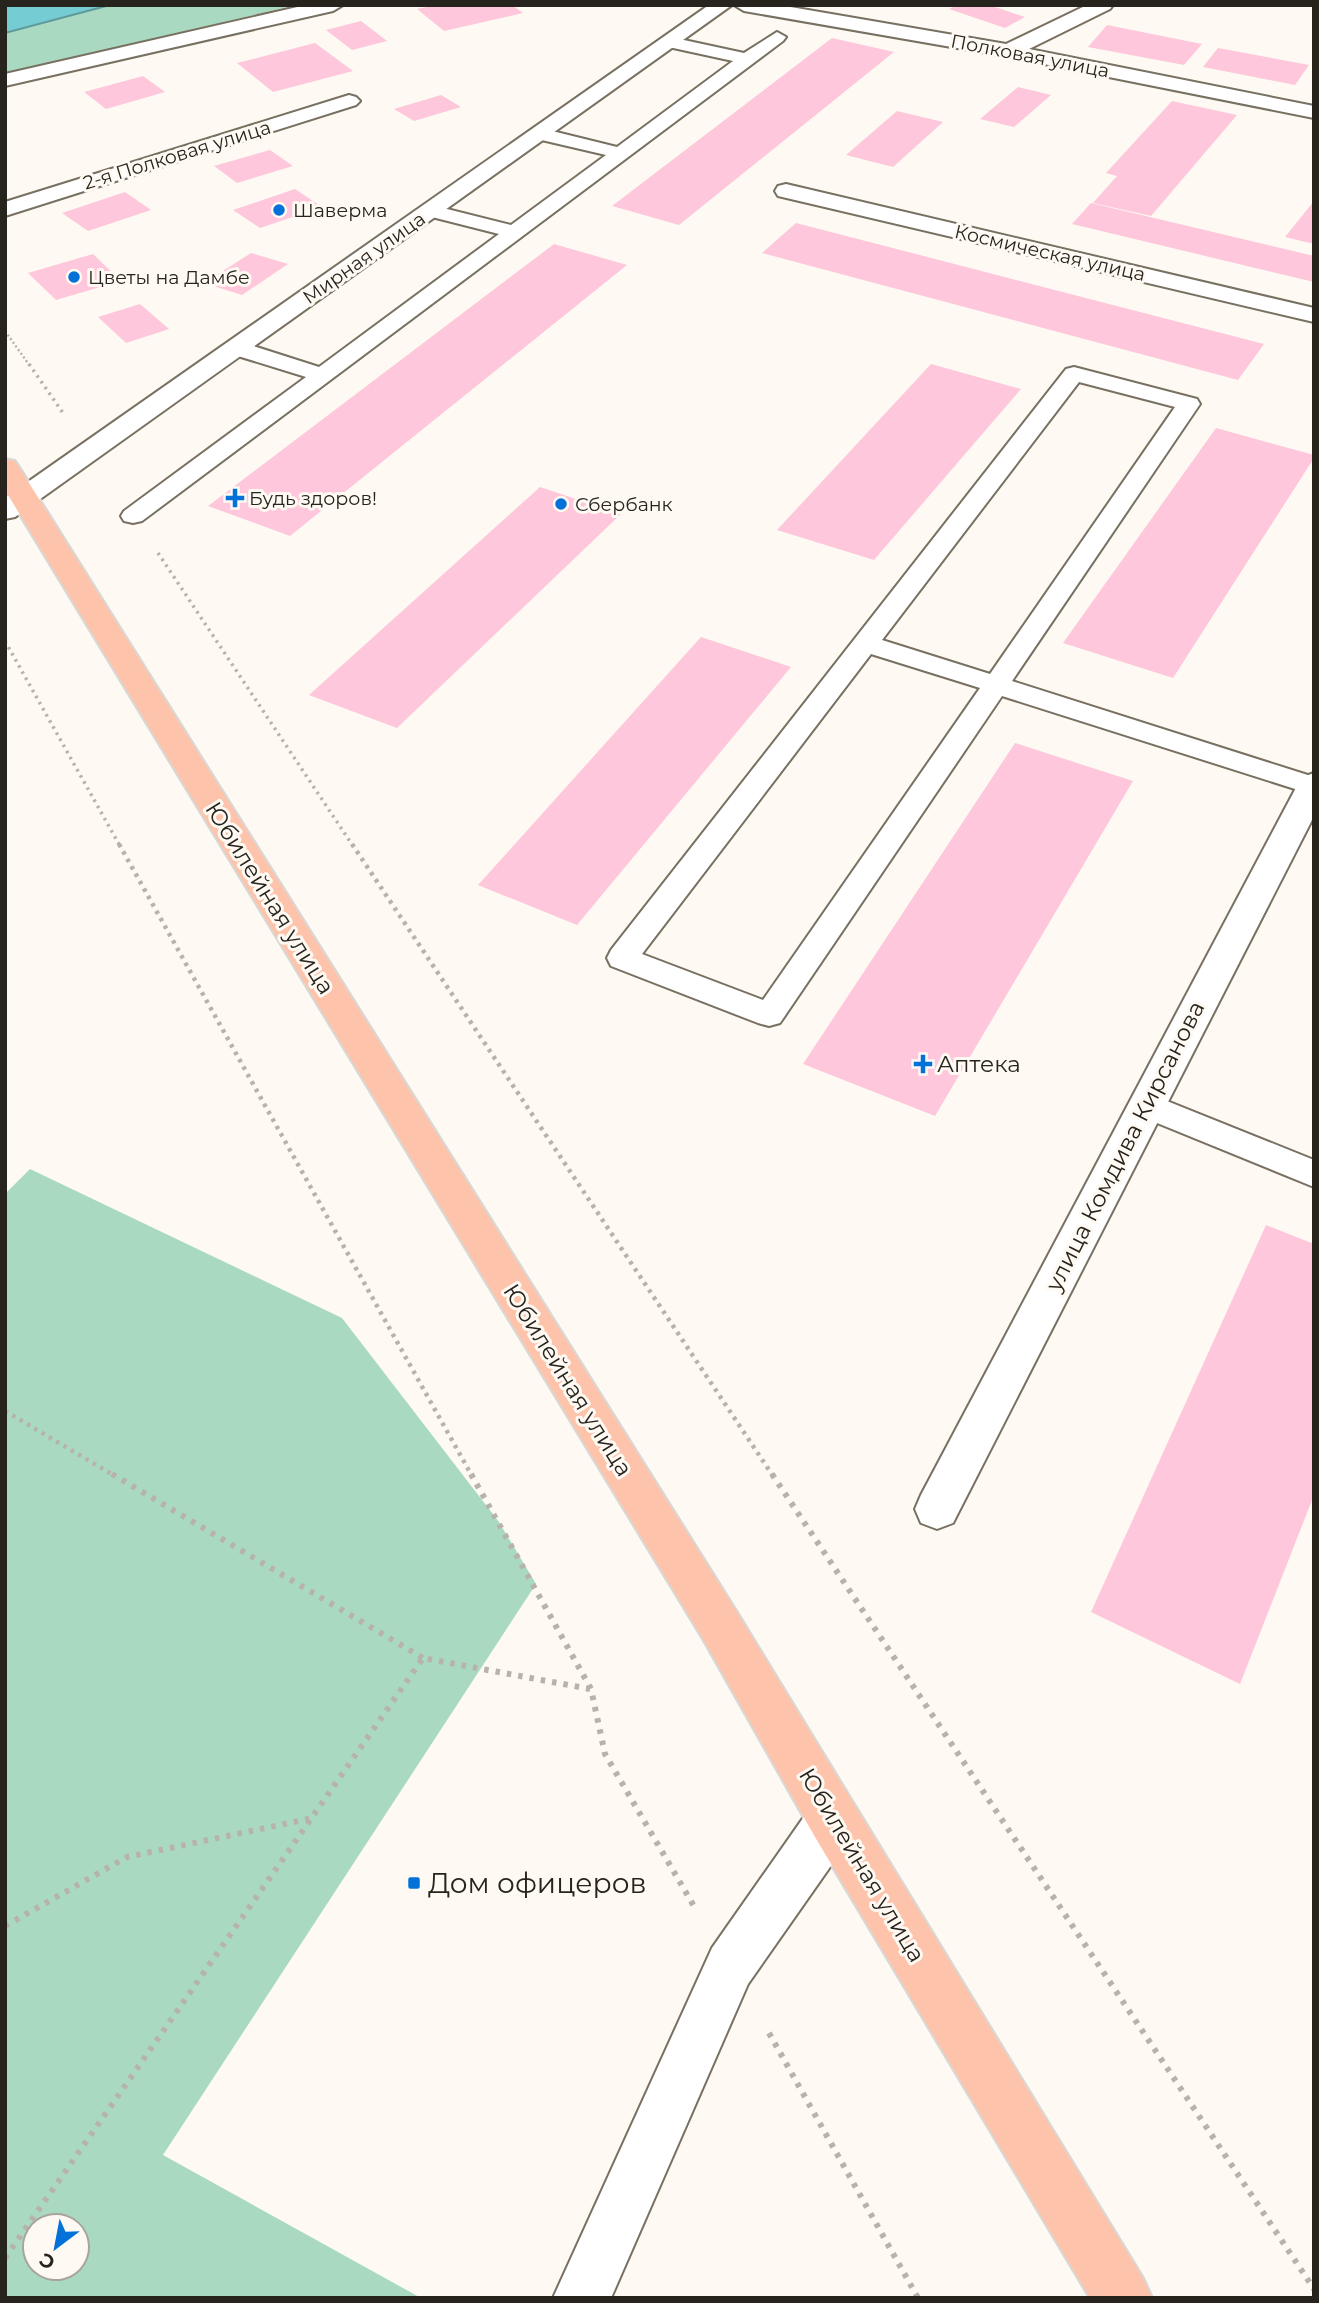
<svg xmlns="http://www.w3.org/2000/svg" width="1319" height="2303" viewBox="0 0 1319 2303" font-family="Montserrat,sans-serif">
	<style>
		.green { fill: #a9dac1; fill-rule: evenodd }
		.water { fill: #75ccd2; stroke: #5e9a9c; stroke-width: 2 }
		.building { fill: #fec7db }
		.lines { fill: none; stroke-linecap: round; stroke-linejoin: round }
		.service-casing { stroke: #787061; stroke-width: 4 }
		.minor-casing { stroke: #787061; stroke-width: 4 }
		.primary-casing { stroke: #d8d8d6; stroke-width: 4 }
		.path-far3 { stroke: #b7b3ac; stroke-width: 2.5; stroke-dasharray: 2 2.5; stroke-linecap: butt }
		.path-far2 { stroke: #b7b3ac; stroke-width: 3.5; stroke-dasharray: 2.5 4.5; stroke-linecap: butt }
		.path-far1 { stroke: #b7b3ac; stroke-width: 4.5; stroke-dasharray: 3.5 5; stroke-linecap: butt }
		.path { stroke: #b7b3ac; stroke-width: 6; stroke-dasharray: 4.5 7; stroke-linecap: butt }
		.service { fill: #fff; fill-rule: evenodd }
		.minor { fill: #fff; fill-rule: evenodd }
		.primary { fill: #fdc4ab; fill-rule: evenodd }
		.poi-dot { fill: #0371d8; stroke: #fefaf3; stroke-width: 2.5 }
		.labels { text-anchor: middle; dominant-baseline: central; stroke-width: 6; stroke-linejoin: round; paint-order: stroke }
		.far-street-label { font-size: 19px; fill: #27241d; stroke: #fefaf3 }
		.far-poi-label { font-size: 19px; fill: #27241d; stroke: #fefaf3; text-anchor: start }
		.street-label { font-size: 23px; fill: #27241d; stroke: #fefaf3 }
		.poi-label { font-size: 23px; fill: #27241d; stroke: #fefaf3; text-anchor: start }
		.near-poi-label { font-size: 28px; fill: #27241d; stroke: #fefaf3; text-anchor: start }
	</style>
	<rect width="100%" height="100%" fill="#fefaf3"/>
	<g class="green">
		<path d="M110 5H295L5 75V33Z"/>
		<path d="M30 1169 342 1318 499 1522 536 1584 163 2155 421 2298H5V1194ZM35 2226H77V2268H35Z"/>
	</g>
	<path class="water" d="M5 5H110L5 33Z"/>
	<g class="building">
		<path d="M436 5H512L523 13 444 31 417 9Z"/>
		<path d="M958 5H989L1025 17 1005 28 949 9Z"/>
		<path d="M361 21 387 41 352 50 326 30Z"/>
		<path d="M1107 25 1202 44 1184 65 1088 47Z"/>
		<path d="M832 38 894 52 679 225 612 206Z"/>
		<path d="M315 43 353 71 273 92 237 63Z"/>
		<path d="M1218 48 1309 65 1295 85 1203 67Z"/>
		<path d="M143 76 165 92 106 109 84 92Z"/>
		<path d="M1018 87 1051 95 1014 127 980 119Z"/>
		<path d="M441 95 461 107 414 121 394 109Z"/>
		<path d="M1172 101 1237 115 1151 216 1093 203 1117 176 1106 173Z"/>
		<path d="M897 111 943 122 893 167 846 155Z"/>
		<path d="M270 150 293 166 237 183 214 166Z"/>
		<path d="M295 189 322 207 260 228 233 210Z"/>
		<path d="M125 192 151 210 88 231 62 213Z"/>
		<path d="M1314 201V244L1285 237Z"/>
		<path d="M1091 203 1314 256V282L1072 224Z"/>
		<path d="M796 223 1264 344 1238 380 762 253Z"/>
		<path d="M554 244 627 265 290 536 208 506Z"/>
		<path d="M251 253 288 264 242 295 204 283Z"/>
		<path d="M93 254 121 281 56 300 28 273Z"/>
		<path d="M140 304 169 329 126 343 98 317Z"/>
		<path d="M931 364 1021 389 874 560 777 530Z"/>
		<path d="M1216 428 1314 455V458L1173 678 1063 643Z"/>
		<path d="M540 487 621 514 397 728 309 695Z"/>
		<path d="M701 637 791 667 577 925 478 885Z"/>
		<path d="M1015 743 1133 781 935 1116 803 1064Z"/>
		<path d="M1266 1225 1314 1244V1495L1240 1684 1091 1612Z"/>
	</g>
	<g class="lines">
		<defs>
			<g id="service">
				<path d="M777 32 786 37 783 41 142 521 133 523 124 521 121 516 124 511 306 377 228 353 225 348 228 343H244L319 367 499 234 424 215 421 211 424 207 431 205 511 225 606 155 533 138 531 134 533 130 540 128 617 147 733 61 664 46 661 42 664 38 670 37 744 53Z"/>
				<path d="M1074 367 1197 399 1200 404 1012 681 1314 777V795L1002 696 780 1023 769 1026 758 1023 611 966 607 958 611 950 1066 369ZM1079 382 1175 407 990 674 882 640ZM871 654 980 688 763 1000 642 954Z"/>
				<path d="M1147 1093 1314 1160V1187L1135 1114 1131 1105 1135 1096Z"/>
			</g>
			<g id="minor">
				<path d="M306 5H343L333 11 5 86V74Z"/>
				<path d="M709 5H732L15 517 5 519V498Z"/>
				<path d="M734 5H779L1006 44 1087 5H1113L1110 9 1029 49 1314 106V118L1009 57 744 11Z"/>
				<path d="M349 95 356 97 360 101 356 105 5 216V202Z"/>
				<path d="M786 184 1314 308V322L778 196 775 191 778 186Z"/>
				<path d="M1314 773V816L953 1523 937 1529 921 1523 915 1509 921 1495 1298 784 1303 777Z"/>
				<path d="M833 1794 851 1801 858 1819 851 1837 748 1984 611 2298H553L712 1948 815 1801Z"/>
			</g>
			<path id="primary" d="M5 459 15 461 19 467 735 1609 1143 2278 1152 2298H1090L815 1837 703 1639 5 490Z"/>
		</defs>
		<use href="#service" class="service-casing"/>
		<use href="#minor" class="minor-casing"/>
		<use href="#primary" class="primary-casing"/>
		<path class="path-far3" d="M5 331 30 366"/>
		<g class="path-far2">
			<path d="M29 364 63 413"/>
			<path d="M158 553 353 846"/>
			<path d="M5 641 120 846"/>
		</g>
		<g class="path-far1">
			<path d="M119 844 472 1476"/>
			<path d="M352 844 773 1476"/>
			<path d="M5 1411 115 1476"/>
		</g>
		<g class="path">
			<path d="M112 1474 423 1658"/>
			<path d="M471 1474 591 1689 605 1754 695 1908"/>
			<path d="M772 1474 1314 2289"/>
			<path d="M5 1926 127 1857 313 1818"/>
			<path d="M769 2033 918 2298"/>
			<path d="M5 2258 423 1658 590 1689"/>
		</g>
		<use href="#service" class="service"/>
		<use href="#minor" class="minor"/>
		<use href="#primary" class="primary"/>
	</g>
	<g class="poi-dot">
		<circle cx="279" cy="210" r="7"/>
		<circle cx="74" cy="277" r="7"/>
		<path d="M231.5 487.5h7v7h7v7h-7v7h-7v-7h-7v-7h7z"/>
		<circle cx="561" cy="504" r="7"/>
		<path d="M919.5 1053.5h7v7h7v7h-7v7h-7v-7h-7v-7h7z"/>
		<rect x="407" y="1876" width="14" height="14" rx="3.5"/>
	</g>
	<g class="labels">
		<g class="far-street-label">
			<text transform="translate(1030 56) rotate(11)">Полковая улица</text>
			<text transform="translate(177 155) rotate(-17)">2-я Полковая улица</text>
			<text transform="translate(1050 253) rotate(13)">Космическая улица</text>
			<text transform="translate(364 258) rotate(-35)">Мирная улица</text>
		</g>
		<g class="far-poi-label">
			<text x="293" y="210">Шаверма</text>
			<text x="88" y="277">Цветы на Дамбе</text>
			<text x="249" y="498">Будь здоров!</text>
			<text x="575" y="504">Сбербанк</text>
		</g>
		<g class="street-label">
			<text transform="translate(270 898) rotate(58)">Юбилейная улица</text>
			<text transform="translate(1125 1146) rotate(-63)">улица Комдива Кирсанова</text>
			<text transform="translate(568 1380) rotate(58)">Юбилейная улица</text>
			<text transform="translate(862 1865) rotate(59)">Юбилейная улица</text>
		</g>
		<g class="poi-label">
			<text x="937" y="1064">Аптека</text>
		</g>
		<g class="near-poi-label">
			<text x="428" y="1883">Дом офицеров</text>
		</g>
	</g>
	<rect width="1319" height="2303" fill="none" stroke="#27241d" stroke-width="14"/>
	<g transform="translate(56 2247) rotate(212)"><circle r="33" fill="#fefaf3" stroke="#a8a49d" stroke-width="2"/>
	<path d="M0-5L12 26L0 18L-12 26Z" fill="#0371d8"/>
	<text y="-10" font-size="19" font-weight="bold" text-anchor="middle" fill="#27241d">С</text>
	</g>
</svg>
